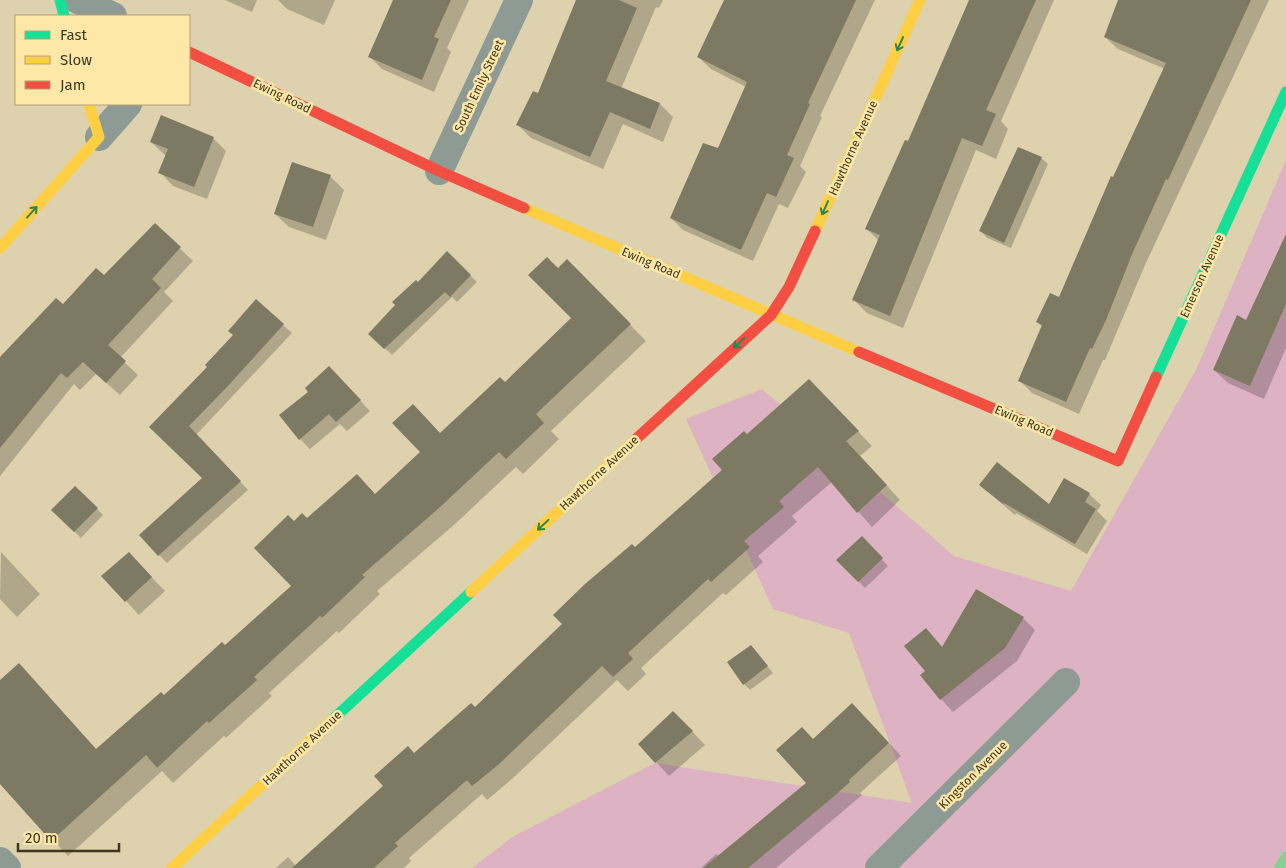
<svg xmlns="http://www.w3.org/2000/svg" width="1286" height="868" viewBox="0 0 1286 868" font-family="'Fira Sans',sans-serif">
	<style>
		.green { fill: #ddb2c3 }
		.shadow { fill: #0003 }
		.lines { fill: none; stroke-linecap: round; stroke-linejoin: round }
		.stream { stroke: #88d091; stroke-width: 10 }
		.building { fill: #7e7962 }
		.street { stroke: #8e9a94; stroke-width: 28 }
		.fast { stroke: #16e098; stroke-width: 11 }
		.slow { stroke: #ffcf43; stroke-width: 11 }
		.jam { stroke: #f24e42; stroke-width: 11 }
		.oneway { stroke: #2d8354 }
		.labels { text-anchor: middle; dominant-baseline: central; stroke-width: 5; stroke-linejoin: round; paint-order: stroke }
		.street-label { font-size: 12px; fill: #40371d; stroke: #ffe8a7 }
	</style>
	<rect width="100%" height="100%" fill="#ddd1ae"/>
	<path class="green" d="M1286 160V868H472L514 836 655 763 912 803 849 633 773 609 686 419 762 389 954 556 1071 591 1197 368Z"/>
	<g class="shadow">
		<path d="M225 0H257L252 12Z"/>
		<path d="M278 0H335L324 25 287 9Z"/>
		<path d="M394 0H469L447 48 451 52 434 92 382 69 370 57Z"/>
		<path d="M578 0H663L659 8 656 7 621 89 660 104 673 117 663 142 623 124 603 169 531 138 518 125 538 94Z"/>
		<path d="M725 0H875L820 116 822 117 800 166 806 172 788 208 779 204 753 261 683 230 671 218 718 149 746 87 711 69 698 57Z"/>
		<path d="M970 0H1054L1001 121 1008 129 996 159 976 150 903 328 867 313 854 300 879 241 866 228 909 143Z"/>
		<path d="M1185 0H1269L1145 265 1105 360H1103L1079 414 1032 393 1019 380 1043 327 1037 322 1060 299 1165 69 1118 49 1105 37Z"/>
		<path d="M213 138 226 151 207 199 173 186 160 172 166 156 151 142Z"/>
		<path d="M1041 158 1048 164 1011 248 987 238 981 231Z"/>
		<path d="M330 176 344 190 326 240 289 227 275 214Z"/>
		<path d="M155 225 193 261 164 292 173 301 120 358 138 375 120 395 96 374 80 390 74 384 0 476V376L63 305 104 276Z"/>
		<path d="M1286 237V348L1264 399 1228 383 1214 370 1247 321Z"/>
		<path d="M447 253 477 282 457 302 452 297 392 355 370 334Z"/>
		<path d="M567 261 646 341 551 431 559 439 523 474 516 467 455 524 377 591 380 594 339 633 337 631 269 693 272 696 226 738 224 736 173 783 162 771 68 856 0 783V682L19 665 97 750 225 647 293 586 294 523 307 520 357 475 376 495 441 434 505 383 573 319 558 270Z"/>
		<path d="M283 325 292 333 196 435 248 490 167 563 159 555 203 478 151 427Z"/>
		<path d="M339 378 370 411 347 431 340 424 310 449 300 439Z"/>
		<path d="M823 395 872 446 860 456 900 500 872 527 832 482 792 516 797 522 758 556 763 562 726 595 723 593 641 668 646 674 628 691 617 680 512 779 487 800 482 794 409 858 411 861 404 868H276L288 857 296 866 385 786 414 754 475 708 564 624 635 549 723 470 747 436Z"/>
		<path d="M980 485 1050 506 1089 494 1101 505 1097 511 1107 521 1087 554 1016 513 1015 515Z"/>
		<path d="M75 487 103 515 81 538 53 510Z"/>
		<path d="M862 538 888 566 865 588 838 560Z"/>
		<path d="M1 552 40 594 17 617 0 599Z"/>
		<path d="M142 567 165 591 139 615 126 601Z"/>
		<path d="M1023 618 1035 630 1017 661 953 712 941 699 927 672 926 629 943 648Z"/>
		<path d="M751 646 773 673 750 690 744 684Z"/>
		<path d="M865 717 901 756 860 793 862 795 776 868H701L716 854 719 856 808 783 813 740Z"/>
		<path d="M687 726 705 745 669 776 656 762Z"/>
	</g>
	<g class="lines">
		<path class="stream" d="M1279 868 1286 857"/>
	</g>
	<g class="building">
		<path d="M393 0H451L434 37 439 39 422 80 368 57Z"/>
		<path d="M576 0H619L637 8 606 81 660 103 650 129 610 112 590 157 516 125 533 91 538 93Z"/>
		<path d="M724 0H856L808 103 810 104 787 155 794 158 776 197 767 193 741 250 670 218 703 143 718 148 747 82 697 57Z"/>
		<path d="M969 0H1036L986 110 996 114 982 146 962 138 890 316 852 300 880 235 865 229 905 140 908 141Z"/>
		<path d="M1118 0H1251L1168 180 1166 179 1133 252 1106 320 1092 349 1090 348 1066 402 1018 381 1042 325 1036 322 1050 293 1059 297 1111 176 1113 177 1166 63 1104 37Z"/>
		<path d="M161 115 214 137 194 187 158 173 168 149 150 142Z"/>
		<path d="M1018 147 1042 157 1004 243 979 231Z"/>
		<path d="M292 162 331 175 313 227 274 214Z"/>
		<path d="M155 223 181 247 152 279 161 288 108 345 126 361 106 383 83 362 67 378 61 373 0 448V357L56 298 63 304 96 268 104 275Z"/>
		<path d="M1286 234V304L1250 386 1213 370 1237 315 1246 320Z"/>
		<path d="M447 251 471 275 450 297 445 292 384 349 368 334 395 305 392 302 416 280 418 282Z"/>
		<path d="M547 257 558 268 567 259 631 324 536 414 544 423 506 459 499 452 439 508 362 575 365 577 322 618 320 616 254 677 257 680 209 723 207 721 157 768 146 755 51 841 0 784V680L19 663 96 749 161 692 164 695 222 642 225 645 291 586 254 548 288 515 294 521 302 513 307 518 357 474 375 494 420 452 392 423 413 404 440 433 500 377 505 382 571 318 528 275Z"/>
		<path d="M256 299 284 324 228 386 189 426 241 481 158 556 139 535 202 478 149 427 207 367 205 365 233 335 228 331Z"/>
		<path d="M329 366 361 400 336 422 329 414 299 440 279 415 308 392 305 388Z"/>
		<path d="M809 379 859 431 846 441 887 485 857 513 818 467 779 501 784 507 744 541 750 547 711 582 708 579 628 653 633 659 613 677 602 666 498 765 472 786 467 780 395 843 398 846 374 868H292L383 786 374 776 408 746 414 753 471 703 475 707 562 624 553 615 585 584 632 544 635 547 722 470 712 459 744 431 747 434Z"/>
		<path d="M997 462 1049 504 1064 478 1090 493 1085 502 1096 509 1075 544 1004 503 1003 504 979 485Z"/>
		<path d="M75 486 98 508 74 532 51 510Z"/>
		<path d="M862 536 883 558 858 582 836 560Z"/>
		<path d="M129 552 152 577 125 602 101 576Z"/>
		<path d="M976 589 1024 617 1005 648 940 700 920 675 925 671 904 646 926 628 942 647Z"/>
		<path d="M751 645 768 666 743 685 727 662Z"/>
		<path d="M852 703 889 743 849 780 850 782 832 798 748 868H703L806 783 776 750 802 727 813 739Z"/>
		<path d="M673 711 693 731 655 763 638 744Z"/>
	</g>
	<g class="lines">
		<g class="street">
			<path d="M78 0 113 16"/>
			<path d="M99 137 128 104"/>
			<path d="M439 171 519 0"/>
			<path d="M0 861 7 868"/>
			<path d="M879 868 1066 682"/>
		</g>
		<g class="fast">
			<path d="M60 0 64 16"/>
			<path d="M1156 377 1286 92"/>
			<path d="M332 720 471 592"/>
		</g>
		<g class="slow">
			<path d="M524 208 859 352"/>
			<path d="M815 231 920 0"/>
			<path d="M0 248 99 137 89 104"/>
			<path d="M471 592 635 440"/>
			<path d="M172 868 332 720"/>
		</g>
		<g class="jam">
			<path d="M189 52 439 171 524 208"/>
			<path d="M859 352 1118 461 1156 377"/>
			<path d="M635 440 771 315 789 287 815 231"/>
		</g>
	</g>
	<defs><path id="oneway-shaft" d="M-6 0H5M1.5-3L5.5 0L1.5 3" fill="none" stroke-width="1.6" stroke-linecap="round" stroke-linejoin="round" transform="scale(1.25)"/></defs>
	<g class="oneway">
		<use href="#oneway-shaft" transform="translate(900 44) rotate(114)"/>
		<use href="#oneway-shaft" transform="translate(825 208) rotate(114)"/>
		<use href="#oneway-shaft" transform="translate(32 212) rotate(-48)"/>
		<use href="#oneway-shaft" transform="translate(739 343) rotate(137)"/>
		<use href="#oneway-shaft" transform="translate(543 525) rotate(137)"/>
	</g>
	<g class="labels">
		<g class="street-label">
			<text transform="translate(479 86) rotate(-65)">South Emily Street</text>
			<text transform="translate(282 96) rotate(26)">Ewing Road</text>
			<text transform="translate(853 148) rotate(-66)">Hawthorne Avenue</text>
			<text transform="translate(651 263) rotate(23)">Ewing Road</text>
			<text transform="translate(1202 276) rotate(-66)">Emerson Avenue</text>
			<text transform="translate(1024 421) rotate(23)">Ewing Road</text>
			<text transform="translate(599 473) rotate(-43)">Hawthorne Avenue</text>
			<text transform="translate(302 748) rotate(-43)">Hawthorne Avenue</text>
			<text transform="translate(973 775) rotate(-45)">Kingston Avenue</text>
		</g>
	</g>
	<rect x="15" y="15" width="175" height="90" fill="#ffe8a7" stroke="#b3a170"/>
	<rect x="25" y="31" width="25" height="8" fill="#16e098" stroke="#b3a170"/>
	<text x="60" y="40" font-size="15" fill="#40371d">Fast</text>
	<rect x="25" y="56" width="25" height="8" fill="#ffcf43" stroke="#b3a170"/>
	<text x="60" y="65" font-size="15" fill="#40371d">Slow</text>
	<rect x="25" y="81" width="25" height="8" fill="#f24e42" stroke="#b3a170"/>
	<text x="60" y="90" font-size="15" fill="#40371d">Jam</text>
	<path d="M18 843v8h101v-8" fill="none" stroke="#40371d" stroke-width="2.5"/>
	<text x="25" y="843" font-size="15" fill="#40371d" stroke="#ffe8a7" stroke-width="4" paint-order="stroke">20 m</text>
</svg>
